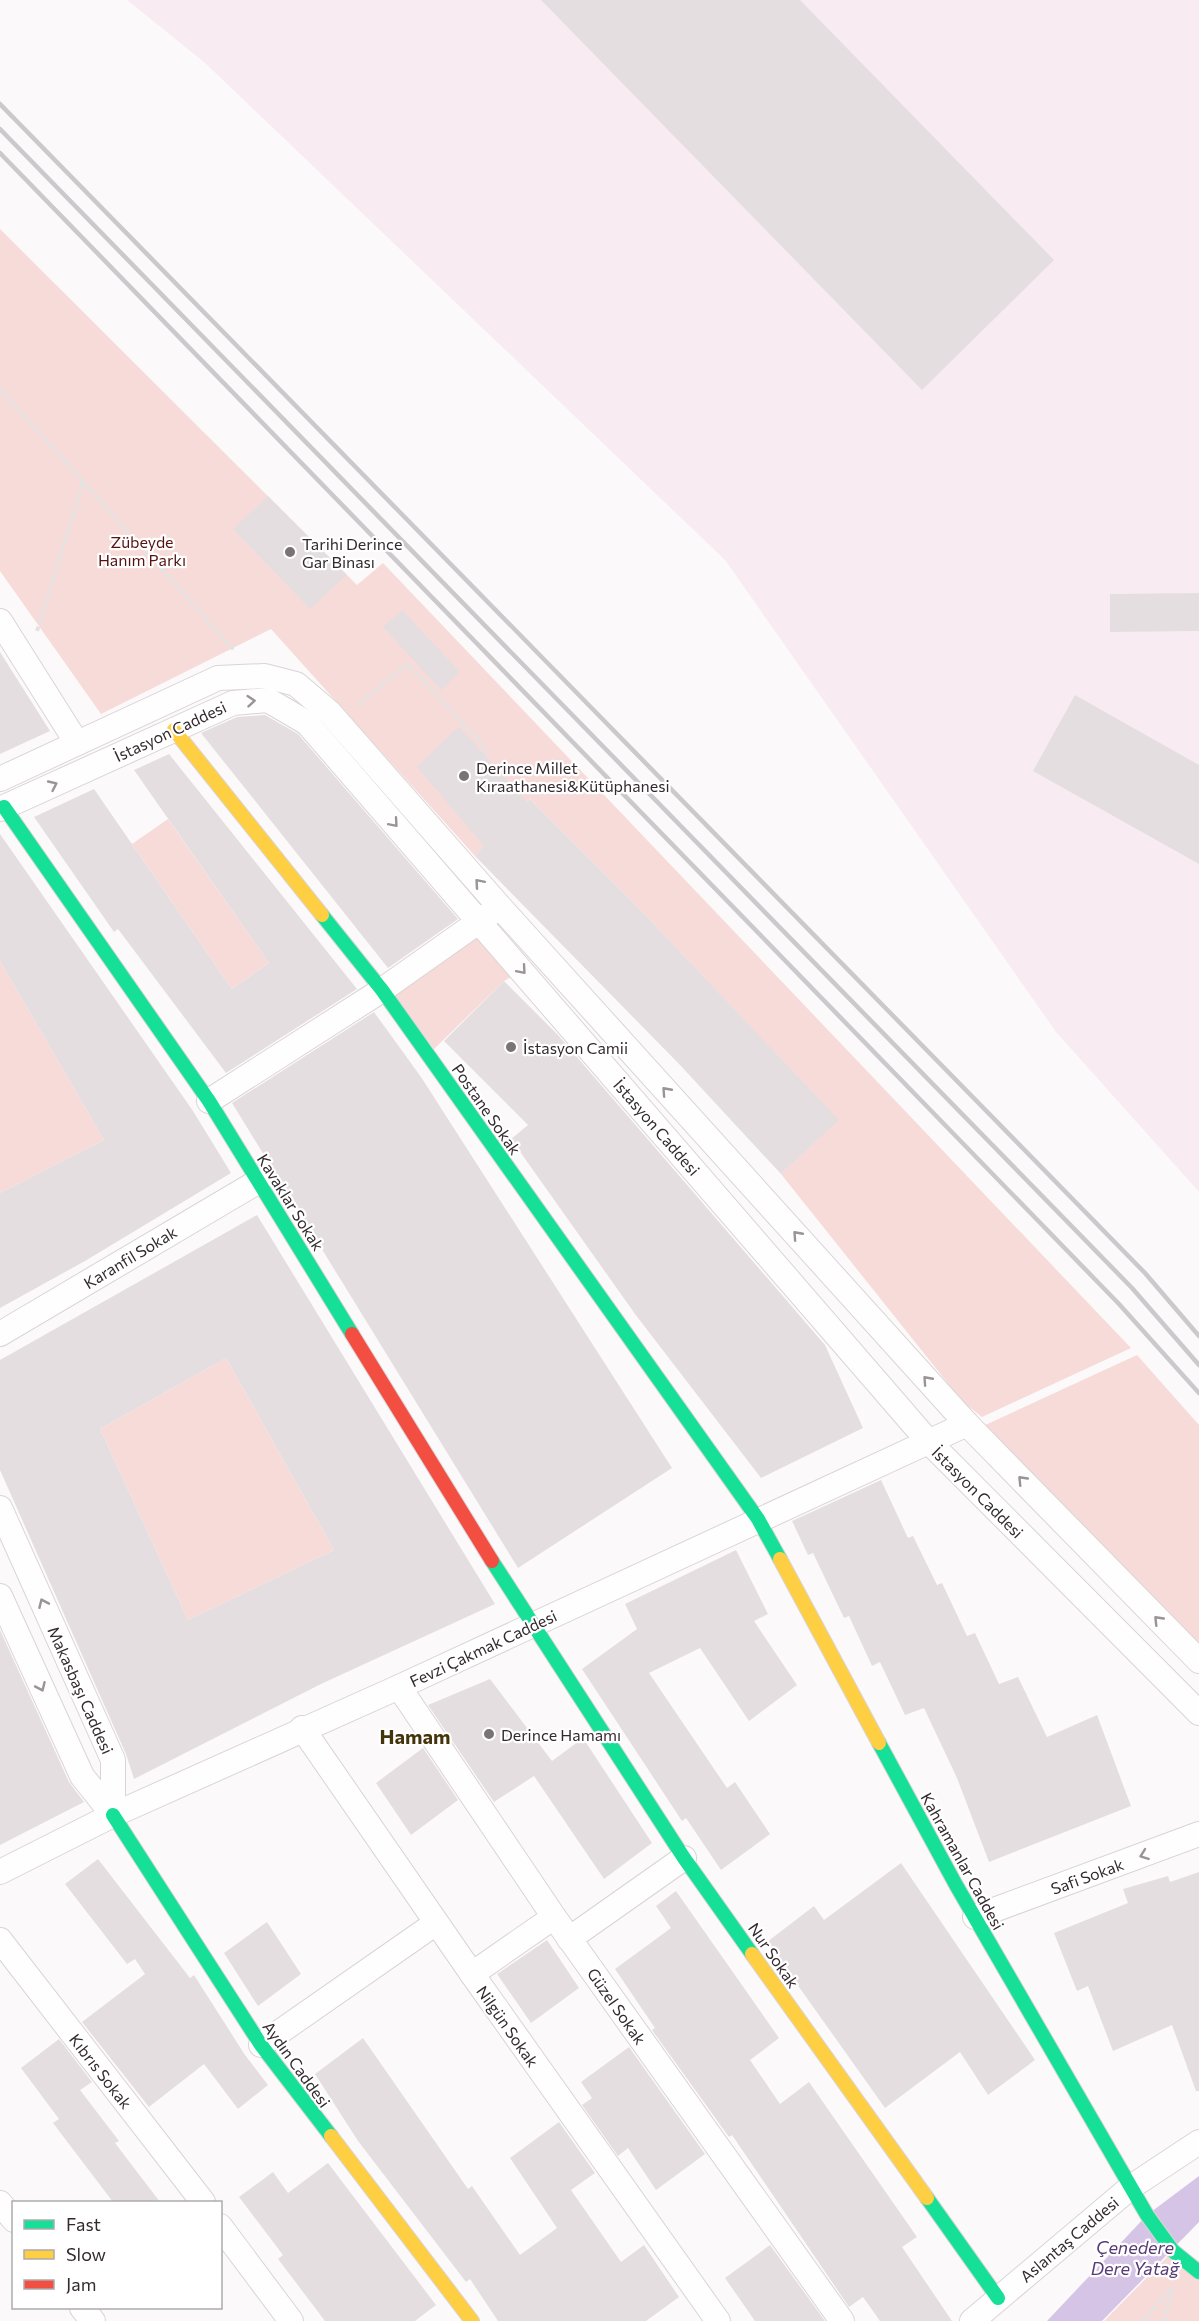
<svg xmlns="http://www.w3.org/2000/svg" width="1199" height="2321" viewBox="0 0 1199 2321" font-family="Commissioner,sans-serif">
	<style>
		.built { fill: #f8ecf2 }
		.green { fill: #f7dbd8 }
		.water { fill: #d6c4e7 }
		.building { fill: #e5dee0; fill-rule: evenodd }
		.lines { fill: none; stroke-linecap: round; stroke-linejoin: round }
		.street-casing { stroke: #dad4d7; stroke-width: 26 }
		.fast-casing { stroke: #dad4d7; stroke-width: 16 }
		.slow-casing { stroke: #dad4d7; stroke-width: 16 }
		.jam-casing { stroke: #dad4d7; stroke-width: 16 }
		.path { stroke: #e4e3e4; stroke-width: 4; stroke-dasharray: 4.5 3; stroke-linecap: butt }
		.street { stroke: #fffefe; stroke-width: 24 }
		.fast { stroke: #16e098; stroke-width: 14 }
		.slow { stroke: #ffcf43; stroke-width: 14 }
		.jam { stroke: #f24e42; stroke-width: 14 }
		.rail { stroke: #cbc9cb; stroke-width: 4.5 }
		.oneway { stroke: #999496 }
		.poi-dot { fill: #797276; stroke: #fff; stroke-width: 2 }
		.labels { text-anchor: middle; dominant-baseline: central; stroke-width: 4.5; stroke-linejoin: round; paint-order: stroke }
		.park-label { font-size: 16px; fill: #571211; stroke: #fff }
		.poi-label { font-size: 16px; fill: #332a2f; stroke: #fff; text-anchor: start }
		.street-label { font-size: 16px; fill: #332a2f; stroke: #fff }
		.water-label { font-size: 18px; font-style: italic; fill: #583a75; stroke: #fff }
		.quarter-label { font-size: 20px; font-weight: bold; fill: #44340b; stroke: #fff }
	</style>
	<rect width="100%" height="100%" fill="#fcf9fb"/>
	<path class="built" d="M127 0H1199V1192L1056 1032 725 560 205 63Z"/>
	<g class="green">
		<path d="M0 229 357 585 383 563 1131 1348 982 1417 962 1401 781 1174 838 1120 635 904 530 799 475 856 271 629 101 714 0 571Z"/>
		<path d="M168 819 269 963 232 989 132 844Z"/>
		<path d="M478 929 516 974 504 981 434 1049 390 990Z"/>
		<path d="M0 961 104 1140 0 1193Z"/>
		<path d="M1137 1355 1199 1425V1652L981 1427Z"/>
		<path d="M226 1358 334 1550 188 1620 100 1429Z"/>
		<path d="M1173 2251 1199 2272V2321H1104Z"/>
	</g>
	<path class="water" d="M1199 2176V2222L1102 2321H1047L1147 2215Z"/>
	<g class="building">
		<path d="M541 0H800L1054 260 922 390Z"/>
		<path d="M268 496 347 575 310 609 233 529Z"/>
		<path d="M1199 593V631L1110 632V594Z"/>
		<path d="M402 610 460 672 441 690 383 627Z"/>
		<path d="M0 652 50 731 0 754Z"/>
		<path d="M1075 695 1199 765V864L1033 771Z"/>
		<path d="M265 715 298 734 458 919 388 968 201 733 237 717Z"/>
		<path d="M459 726 527 802 530 799 635 904 839 1120 781 1174 680 1065 475 856 484 846 417 767Z"/>
		<path d="M169 754 357 989 226 1073 118 929 114 932 34 817 94 789 232 989 269 963 134 770Z"/>
		<path d="M0 834 193 1111 231 1173 85 1261 0 1308V1193L104 1140 0 961Z"/>
		<path d="M504 981 558 1035 825 1345 863 1428 761 1478 635 1314 511 1139 528 1125 444 1041Z"/>
		<path d="M374 1012 421 1077 672 1468 518 1568 232 1103Z"/>
		<path d="M257 1215 495 1604 321 1684 134 1779 126 1754 0 1470V1360ZM226 1358 334 1550 188 1620 100 1429Z"/>
		<path d="M881 1480 908 1538 913 1536 937 1585 942 1583 967 1636 975 1633 999 1684 1018 1677 1047 1737 1097 1715 1131 1806 989 1862 957 1778 924 1708 905 1715 880 1662 872 1666 849 1616 844 1618 813 1553 808 1555 792 1521Z"/>
		<path d="M736 1550 768 1614 754 1621 797 1685 749 1721 700 1648 649 1673 727 1788 735 1782 770 1834 721 1870 686 1818 682 1821 582 1669 637 1629 625 1604Z"/>
		<path d="M0 1630 69 1782 84 1802 0 1845Z"/>
		<path d="M490 1679 552 1761 583 1738 652 1843 604 1879 534 1776 494 1802 428 1705Z"/>
		<path d="M423 1748 458 1800 411 1835 376 1783Z"/>
		<path d="M98 1859 190 1978 194 1975 245 2055 268 2085 238 2109 204 2064 149 2107 82 2022 145 1974 135 1959 127 1964 65 1884Z"/>
		<path d="M901 1863 1035 2060 988 2095 960 2052 885 2108 767 1942 814 1906 824 1920Z"/>
		<path d="M1199 1872V2091H1196L1172 2025 1113 2051 1088 1986 1077 1991 1054 1933 1128 1903 1123 1889 1168 1876 1170 1882Z"/>
		<path d="M676 1891 779 2038 750 2060 780 2104 809 2082 917 2237 902 2247 952 2321H880L863 2297 849 2307 732 2135 729 2137 652 2030 655 2028 615 1969 671 1928 656 1906Z"/>
		<path d="M267 1922 301 1974 258 2006 224 1953Z"/>
		<path d="M547 1940 579 1988 531 2023 497 1974Z"/>
		<path d="M363 2038 468 2189 472 2186 520 2255 557 2228 510 2158 559 2122 595 2173 571 2190 621 2262 644 2245 679 2297 646 2321H498L470 2279 466 2282 358 2141 315 2074Z"/>
		<path d="M59 2039 92 2082 80 2090 119 2141 115 2143 160 2202H113L53 2123 59 2119 21 2068Z"/>
		<path d="M629 2047 705 2154 656 2190 628 2148 618 2156 582 2105 592 2098 581 2082Z"/>
		<path d="M328 2163 436 2305 415 2321H325L278 2259 283 2255 239 2197 273 2172 288 2193Z"/>
		<path d="M770 2245 825 2321H755L725 2278Z"/>
	</g>
	<g class="lines">
		<defs>
			<g id="street">
				<path d="M0 621 77 743"/>
				<path d="M0 779 218 678 265 676 296 684 330 713 500 907 967 1424 1199 1661"/>
				<path d="M0 809 233 703 268 700 307 723 928 1441 1199 1713"/>
				<path d="M209 1101 382 990 491 913"/>
				<path d="M0 1334 259 1181"/>
				<path d="M0 1508 113 1760V1815"/>
				<path d="M0 1596 82 1776 113 1815"/>
				<path d="M399 1687 554 1917 842 2321"/>
				<path d="M302 1728 472 1974 718 2321"/>
				<path d="M0 1872 113 1815 399 1687 967 1424"/>
				<path d="M975 1917 1199 1834"/>
				<path d="M569 1939 684 1858"/>
				<path d="M0 1940 203 2202"/>
				<path d="M472 1974 554 1917"/>
				<path d="M261 2045 436 1923"/>
				<path d="M0 2203 14 2220"/>
				<path d="M220 2226 291 2321"/>
				<path d="M82 2308 93 2321"/>
				<path d="M972 2321 1131 2187 1199 2142"/>
			</g>
			<g id="fast">
				<path d="M4 807 209 1101 352 1334"/>
				<path d="M322 915 382 990 758 1519 780 1559"/>
				<path d="M492 1561 684 1858 752 1954"/>
				<path d="M879 1743 956 1885 1147 2215 1173 2251 1199 2272"/>
				<path d="M113 1815 261 2045 331 2136"/>
				<path d="M927 2198 998 2298"/>
			</g>
			<g id="slow">
				<path d="M174 730 322 915"/>
				<path d="M780 1559 879 1743"/>
				<path d="M752 1954 927 2198"/>
				<path d="M331 2136 472 2321"/>
			</g>
			<path id="jam" d="M352 1334 492 1561"/>
		</defs>
		<use href="#street" class="street-casing"/>
		<use href="#fast" class="fast-casing"/>
		<use href="#slow" class="slow-casing"/>
		<use href="#jam" class="jam-casing"/>
		<g class="path">
			<path d="M0 389 235 651"/>
			<path d="M37 631 83 483"/>
			<path d="M358 705 408 664 482 743 487 758"/>
			<path d="M1143 2321 1172 2287"/>
			<path d="M1164 2321 1172 2289"/>
		</g>
		<use href="#street" class="street"/>
		<use href="#fast" class="fast"/>
		<use href="#slow" class="slow"/>
		<use href="#jam" class="jam"/>
		<g class="rail">
			<path d="M0 104 1145 1273 1199 1336"/>
			<path d="M0 129 1132 1288 1199 1365"/>
			<path d="M0 153 1119 1304 1199 1393"/>
		</g>
	</g>
	<defs><path id="oneway-chevron" d="M-2-3.5L2.5 0L-2 3.5" fill="none" stroke-width="1.6" stroke-linecap="round" stroke-linejoin="round" transform="scale(1.5)"/></defs>
	<g class="oneway">
		<use href="#oneway-chevron" transform="translate(251 701) rotate(-5)"/>
		<use href="#oneway-chevron" transform="translate(53 785) rotate(-25)"/>
		<use href="#oneway-chevron" transform="translate(394 823) rotate(49)"/>
		<use href="#oneway-chevron" transform="translate(479 883) rotate(-131)"/>
		<use href="#oneway-chevron" transform="translate(522 970) rotate(49)"/>
		<use href="#oneway-chevron" transform="translate(666 1091) rotate(-132)"/>
		<use href="#oneway-chevron" transform="translate(797 1235) rotate(-132)"/>
		<use href="#oneway-chevron" transform="translate(927 1380) rotate(-132)"/>
		<use href="#oneway-chevron" transform="translate(1022 1480) rotate(-134)"/>
		<use href="#oneway-chevron" transform="translate(43 1603) rotate(-114)"/>
		<use href="#oneway-chevron" transform="translate(1158 1620) rotate(-134)"/>
		<use href="#oneway-chevron" transform="translate(41 1687) rotate(66)"/>
		<use href="#oneway-chevron" transform="translate(1144 1855) rotate(160)"/>
	</g>
	<g class="poi-dot">
		<circle cx="290" cy="552" r="6"/>
		<circle cx="464" cy="776" r="6"/>
		<circle cx="511" cy="1047" r="6"/>
		<circle cx="489" cy="1734" r="6"/>
	</g>
	<g class="labels">
		<g class="park-label">
			<text x="142" y="541">Zübeyde<tspan x="142" dy="18">Hanım Parkı</tspan></text>
		</g>
		<g class="poi-label">
			<text x="302" y="543">Tarihi Derince<tspan x="302" dy="18">Gar Binası</tspan></text>
			<text x="476" y="767">Derince Millet<tspan x="476" dy="18">Kıraathanesi&amp;Kütüphanesi</tspan></text>
			<text x="523" y="1047">İstasyon Camii</text>
			<text x="501" y="1734">Derince Hamamı</text>
		</g>
		<g class="street-label">
			<text transform="translate(170 731) rotate(-25)">İstasyon Caddesi</text>
			<text transform="translate(487 1109) rotate(55)">Postane Sokak</text>
			<text transform="translate(657 1127) rotate(49)">İstasyon Caddesi</text>
			<text transform="translate(291 1202) rotate(58)">Kavaklar Sokak</text>
			<text transform="translate(130 1257) rotate(-31)">Karanfil Sokak</text>
			<text transform="translate(978 1492) rotate(45)">İstasyon Caddesi</text>
			<text transform="translate(483 1648) rotate(-25)">Fevzi Çakmak Caddesi</text>
			<text transform="translate(81 1690) rotate(66)">Makasbaşı Caddesi</text>
			<text transform="translate(963 1861) rotate(61)">Kahramanlar Caddesi</text>
			<text transform="translate(1087 1876) rotate(-20)">Safi Sokak</text>
			<text transform="translate(774 1955) rotate(55)">Nur Sokak</text>
			<text transform="translate(617 2006) rotate(55)">Güzel Sokak</text>
			<text transform="translate(508 2026) rotate(55)">Nilgün Sokak</text>
			<text transform="translate(297 2064) rotate(54)">Aydın Caddesi</text>
			<text transform="translate(101 2071) rotate(52)">Kıbrıs Sokak</text>
			<text transform="translate(1069 2239) rotate(-40)">Aslantaş Caddesi</text>
		</g>
		<g class="water-label">
			<text x="1135" y="2247">Çenedere<tspan x="1135" dy="21">Dere Yatağ</tspan></text>
		</g>
		<g class="quarter-label">
			<text x="415" y="1736">Hamam</text>
		</g>
	</g>
	<rect x="12" y="2201" width="210" height="108" fill="#ffffff" stroke="#adaaac" stroke-width="1.5"/>
	<rect x="24" y="2220" width="30" height="9" fill="#16e098" stroke="#adaaac" stroke-width="1.5"/>
	<text x="66" y="2231" font-size="18" fill="#332a2f">Fast</text>
	<rect x="24" y="2250" width="30" height="9" fill="#ffcf43" stroke="#adaaac" stroke-width="1.5"/>
	<text x="66" y="2261" font-size="18" fill="#332a2f">Slow</text>
	<rect x="24" y="2280" width="30" height="9" fill="#f24e42" stroke="#adaaac" stroke-width="1.5"/>
	<text x="66" y="2291" font-size="18" fill="#332a2f">Jam</text>
</svg>
